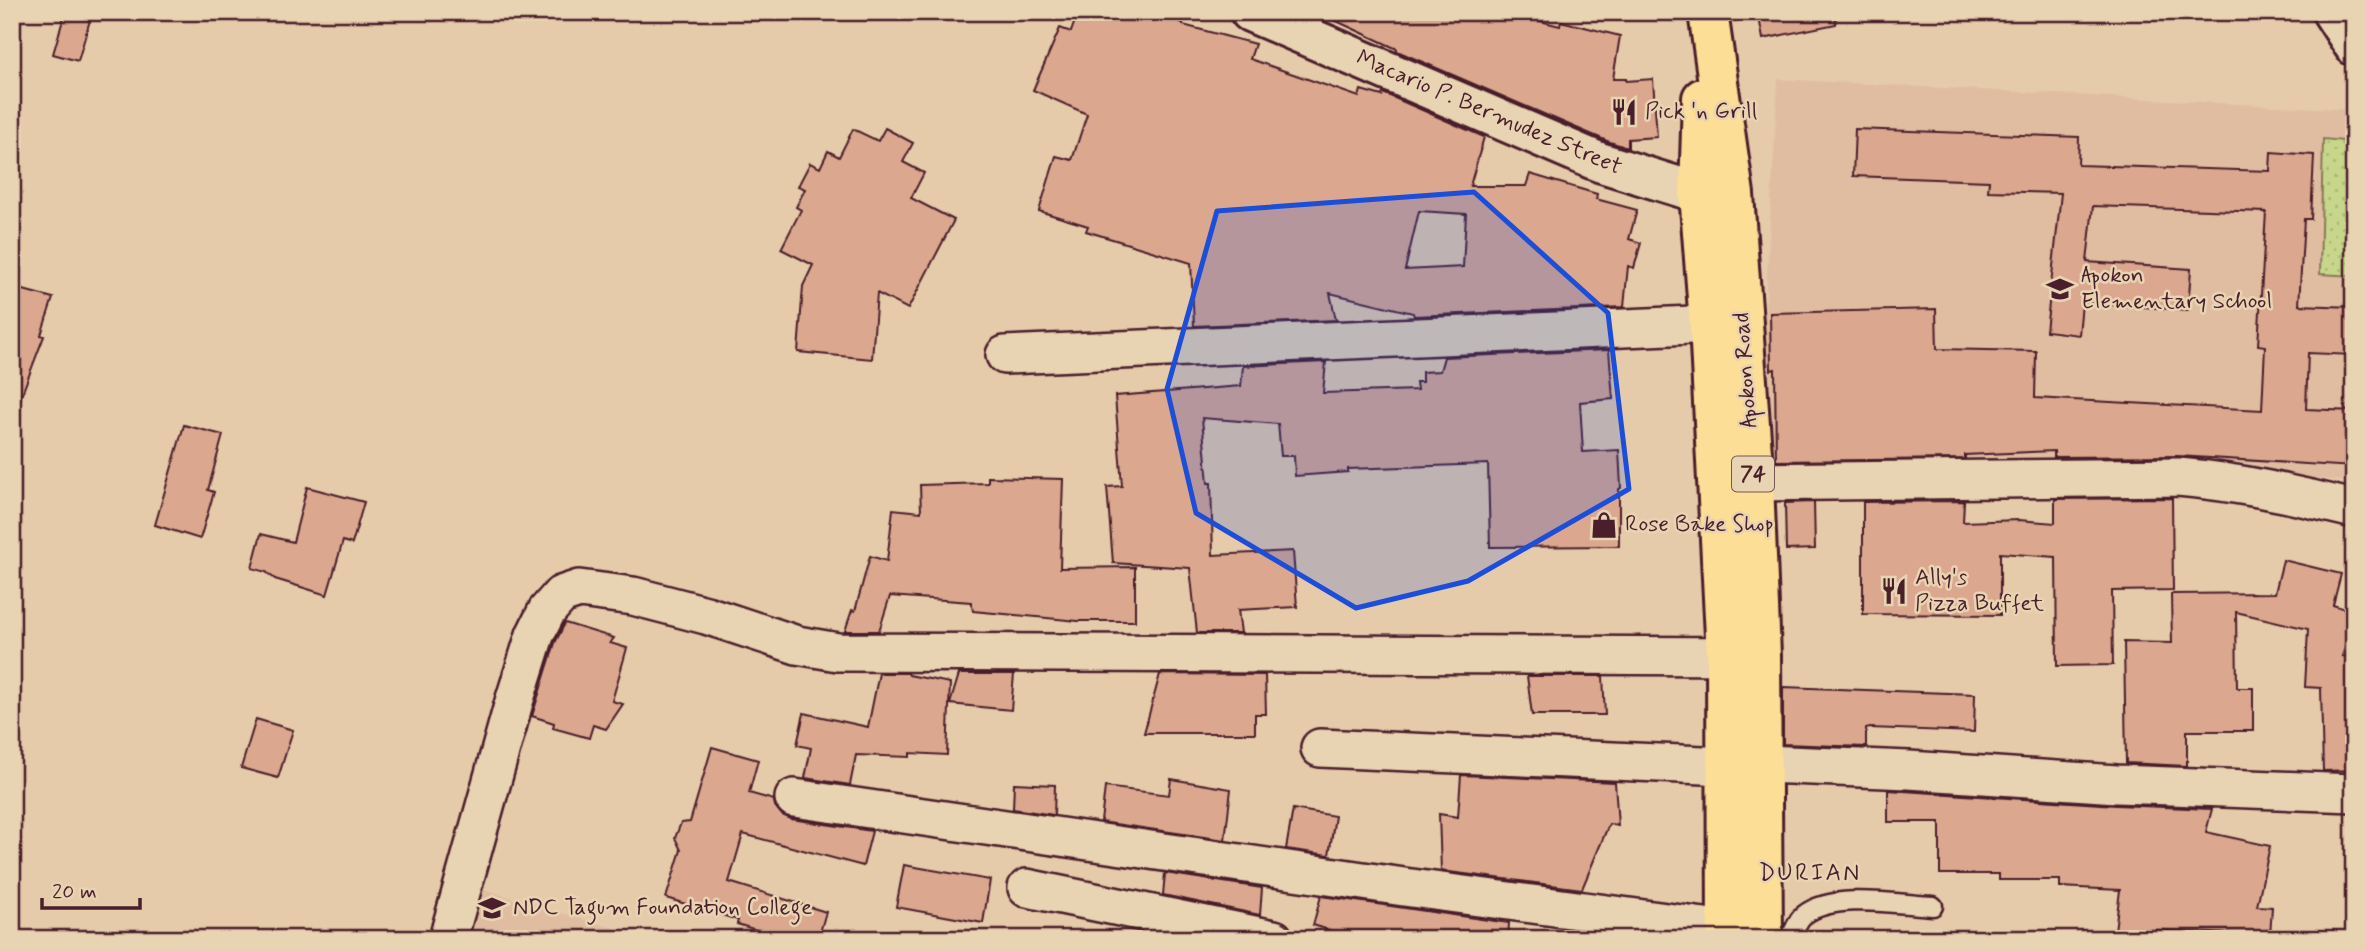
<svg xmlns="http://www.w3.org/2000/svg" width="2366" height="951" viewBox="0 0 2366 951" font-family="Mynerve,sans-serif">
	<style>
		.built { fill: #e0bda1 }
		.grass { fill: url(#grass-dots); stroke: #887a5a; stroke-width: 2 }
		.building { fill: #dba88f; stroke: #4a1f2b; stroke-width: 2; fill-rule: evenodd }
		.lines { fill: none; stroke-linecap: round; stroke-linejoin: round }
		.service-casing { stroke: #4a1f2b; stroke-width: 23 }
		.minor-casing { stroke: #4a1f2b; stroke-width: 42 }
		.secondary-casing { stroke: #4a1f2b; stroke-width: 44 }
		.trunk-casing { stroke: #4a1f2b; stroke-width: 44 }
		.service { stroke: #e8d3b2; stroke-width: 18 }
		.minor { stroke: #e8d3b2; stroke-width: 37 }
		.secondary { stroke: #e8d3b2; stroke-width: 38 }
		.trunk { stroke: #fcde96; stroke-width: 38 }
		.marked { fill: #1d4ed8; fill-opacity: 0.2; stroke: #1d4ed8; stroke-width: 5; stroke-linejoin: round }
		.labels { text-anchor: middle; dominant-baseline: central; stroke-width: 5; stroke-linejoin: round; paint-order: stroke }
		.shield { fill: #e8d3b2; stroke: #795554; stroke-width: 2 }
		.shield-label { font-size: 21px; font-weight: bold; fill: #4a1f2b }
		.poi-label { font-size: 23px; fill: #4a1f2b; stroke: #e8d3b2; text-anchor: start }
		.street-label { font-size: 23px; fill: #4a1f2b; stroke: #e8d3b2 }
		.neighbourhood-label { font-size: 24px; letter-spacing: 2px; fill: #4a1f2b; stroke: #e8d3b2 }
	</style>
	<defs>
		<pattern id="grass-dots" width="8" height="8" patternUnits="userSpaceOnUse" patternTransform="scale(1.75)"><rect width="8" height="8" fill="#c7d68a"/><path d="M2 2h.1M6 6h.1" fill="none" stroke="#acb777" stroke-width="1.8" stroke-linecap="round"/></pattern>
	</defs>
	<rect width="100%" height="100%" fill="#e6cbab"/>
	<filter id="ink" filterUnits="userSpaceOnUse"><feTurbulence type="fractalNoise" baseFrequency=".0143" numOctaves="2"/><feDisplacementMap in="SourceGraphic" scale="14" xChannelSelector="R" yChannelSelector="G"/><feConvolveMatrix kernelMatrix="1 2 1 2 8 2 1 2 1" color-interpolation-filters="sRGB"/></filter>
	<g filter="url(#ink)">
		<g class="built">
			<path d="M1778 79 2354 110V482L2265 474 1756 469Z"/>
			<path d="M444 878 650 939H430Z"/>
		</g>
		<path class="grass" d="M2323 139 2354 142V276L2320 274Z"/>
		<g class="building">
			<path d="M1078 12H1177L1175 20 1183 23V25L1255 44 1250 59 1359 97 1361 90 1382 96 1383 93 1484 137 1470 186H1526L1530 174 1597 194 1596 199 1637 210 1629 239 1641 243 1634 268 1628 266 1624 307 1414 316 1413 313 1330 293 1336 320 1194 326 1191 263 1086 231 1088 226 1039 211 1056 156 1072 160 1087 114 1033 90 1060 28 1071 32ZM1419 211 1466 214 1463 267 1405 270Z"/>
			<path d="M1317 12H1504L1560 26 1561 21 1620 36 1613 79H1626V81L1653 79 1657 137 1628 139V148L1607 141 1397 51V49Z"/>
			<path d="M1758 12H1835L1836 24 1763 39Z"/>
			<path d="M65 13 90 20 78 61 53 54Z"/>
			<path d="M885 128 913 143 903 162 924 173 911 198 954 220 908 309 877 293 872 359 798 352 803 286 813 265 781 249 801 210 796 207 805 189 798 186 810 163 820 168 828 151 839 157 853 129 878 141Z"/>
			<path d="M1855 129 2079 137 2078 165 2270 171 2271 152 2314 155 2311 219H2304L2299 305 2354 307V355L2308 353 2306 409 2354 411V467L2178 456 2054 457V451L1965 455V459L1776 461 1775 369 1771 370 1770 313 1936 309 1937 349 2036 351 2035 398 2262 410 2265 346 2258 345 2266 212 2093 206 2087 262 2191 269 2188 310 2082 303 2079 335 2046 331 2061 193 1988 191 1989 181 1853 176Z"/>
			<path d="M12 287 53 298 41 335 44 336 15 412 12 411Z"/>
			<path d="M1609 350 1613 399 1580 402 1583 452 1619 450 1621 488 1619 489V546L1490 547 1488 464 1348 469V472L1295 476 1294 456H1281L1278 424 1202 418 1208 483H1211L1213 555 1293 551 1297 607 1238 610 1241 633H1197L1190 568 1113 563 1107 487 1122 486 1115 396 1241 386 1243 366 1326 362 1323 393 1417 390 1416 382H1422V372L1440 371 1444 357Z"/>
			<path d="M184 425 223 435 208 490 214 492 200 539 155 525Z"/>
			<path d="M988 477 1063 479 1060 568 1135 567V621H1078L973 611 971 602 890 596 879 631H845L852 610 855 611 870 556 887 561 893 509 921 512 920 485 988 483Z"/>
			<path d="M307 487 364 502 352 544 343 541 327 595 275 579 266 572 252 568 261 534 293 542Z"/>
			<path d="M2172 498 2173 590 2112 591 2113 665 2057 666 2056 557 2000 553V615L1863 614V502L1964 501 1963 522 2019 520 2055 523V499Z"/>
			<path d="M1814 502 1815 549 1786 550 1785 503Z"/>
			<path d="M2283 560 2341 574 2333 605 2354 612V622L2342 656 2354 657V770L2323 771 2321 688 2305 687 2308 629 2236 612 2237 688H2253V731H2187V766L2126 763 2124 642 2172 643 2171 594 2275 593Z"/>
			<path d="M565 623 614 638 610 643 627 648 612 701 623 704 606 729 593 725 589 738 553 728 554 723 532 716 555 643Z"/>
			<path d="M879 673H908L909 675 950 683 947 755 910 753V757L856 755 850 785 805 778 811 748 797 745 804 713 868 727Z"/>
			<path d="M959 674H1014L1011 710 950 704Z"/>
			<path d="M1160 674 1265 675 1266 714H1255V733H1144Z"/>
			<path d="M1527 676H1603L1605 715H1532Z"/>
			<path d="M1783 687 1975 694 1974 732 1870 728 1866 729V747L1783 744Z"/>
			<path d="M256 719 293 730 278 778 241 768Z"/>
			<path d="M712 747 758 760 749 793 774 800 775 806 782 815 791 819 872 831 863 866 743 834 729 882 826 912 818 939H786L737 924 738 920 666 898 681 850 675 838 681 823 690 822Z"/>
			<path d="M1461 775 1615 782 1618 826 1609 824 1582 889 1441 871 1439 814 1458 817Z"/>
			<path d="M1171 779 1231 789 1225 840 1101 822 1105 787 1169 795Z"/>
			<path d="M1014 783 1055 785 1054 815 1013 809Z"/>
			<path d="M1888 790 2116 805 2212 809 2206 832 2270 846 2257 906 2272 907 2270 936 2155 930 2154 939H2114L2120 890 2060 887V880H1999V874H1940V822H1888Z"/>
			<path d="M1293 809 1335 816 1329 855 1286 849Z"/>
			<path d="M904 865 990 880 983 923 896 907Z"/>
			<path d="M1165 873 1262 888 1260 915 1163 895Z"/>
			<path d="M1321 896 1509 923 1508 939H1357L1313 925Z"/>
		</g>
		<g class="lines">
			<defs>
				<path id="service" d="M1790 939C1794 932 1797 920 1804 915 1833 892 1897 904 1933 906"/>
				<g id="minor">
					<path d="M1005 355 1738 323"/>
					<path d="M1754 482 2178 477C2239 482 2295 495 2354 509"/>
					<path d="M1320 748 1727 766"/>
					<path d="M1763 764 1909 770 2117 784 2354 793"/>
					<path d="M794 798 1404 887 1727 930"/>
					<path d="M1027 888 1274 939"/>
					<path d="M448 939 514 702 535 635 547 611 561 595 579 589 633 596 706 615 797 645 838 652 1758 656"/>
				</g>
				<g id="secondary">
					<path d="M1250 12 1599 162 1699 193 1732 194"/>
					<path d="M2332 12 2354 46"/>
				</g>
				<g id="trunk">
					<path d="M1708 12 1734 194 1754 482 1761 656 1763 939"/>
					<path d="M1702 98 1699 193 1709 324 1726 656 1727 939"/>
				</g>
			</defs>
			<use href="#service" class="service-casing"/>
			<use href="#minor" class="minor-casing"/>
			<use href="#secondary" class="secondary-casing"/>
			<use href="#trunk" class="trunk-casing"/>
			<use href="#service" class="service"/>
			<use href="#minor" class="minor"/>
			<use href="#secondary" class="secondary"/>
			<use href="#trunk" class="trunk"/>
		</g>
	</g>
	<path class="marked" d="M1474 192 1608 313 1629 489 1468 581 1356 608 1196 513 1167 389 1217 211Z"/>
	<defs>
		<symbol id="restaurant-bare" viewBox="-9 -9 18 18"><path d="M-5-6h1v4h1v-4h1v4h1v-4h1v5L-1.5 .5V6h-2V.5L-5-1ZM5-6V6H3V1.5H1.5Q1.5-4 5-6Z" fill="#4a1f2b" stroke="#e8d3b2" stroke-width="2.5" paint-order="stroke"/></symbol>
		<symbol id="school-bare" viewBox="-9 -9 18 18"><path d="M0-5L7-2L0 1L-7-2ZM-4 1L0 2.5L4 1V4Q0 6-4 4Z" fill="#4a1f2b" stroke="#e8d3b2" stroke-width="2.5" paint-order="stroke"/></symbol>
		<symbol id="shop-bare" viewBox="-9 -9 18 18"><path d="M-5-2.5h2.3a2.7 3.5 0 0 1 5.4 0H5L5.5 6h-11ZM-1.5-2.5h3a1.5 2.3 0 0 0-3 0Z" fill="#4a1f2b" stroke="#e8d3b2" stroke-width="2.5" paint-order="stroke"/></symbol>
		<symbol id="university-bare" viewBox="-9 -9 18 18"><path d="M0-5L7-2L0 1L-7-2ZM-4 1L0 2.5L4 1V4Q0 6-4 4Z" fill="#4a1f2b" stroke="#e8d3b2" stroke-width="2.5" paint-order="stroke"/></symbol>
	</defs>
	<g fill-rule="evenodd">
		<use href="#restaurant-bare" x="1605" y="93" width="38" height="38"/>
		<use href="#school-bare" x="2041" y="270" width="38" height="38"/>
		<use href="#shop-bare" x="1585" y="506" width="38" height="38"/>
		<use href="#restaurant-bare" x="1875" y="572" width="38" height="38"/>
		<use href="#university-bare" x="473" y="889" width="38" height="38"/>
	</g>
	<g class="labels">
		<rect class="shield" x="1732" y="456.5" width="42" height="35" rx="5"/>
		<g class="shield-label">
			<text x="1753" y="474">74</text>
		</g>
		<g class="poi-label">
			<text x="1645" y="112">Pick 'n Grill</text>
			<text x="2081" y="276">Apokon<tspan x="2081" dy="26">Elementary School</tspan></text>
			<text x="1625" y="525">Rose Bake Shop</text>
			<text x="1915" y="578">Ally's<tspan x="1915" dy="26">Pizza Buffet</tspan></text>
			<text x="513" y="908">NDC Tagum Foundation College</text>
		</g>
		<g class="street-label">
			<text transform="translate(1489 113) rotate(23)">Macario P. Bermudez Street</text>
			<text transform="translate(1746 370) rotate(-94)">Apokon Road</text>
		</g>
		<g class="neighbourhood-label">
			<text x="1810" y="873">DURIAN</text>
		</g>
	</g>
	<rect width="2366" height="951" fill="none" stroke="#e8d3b2" stroke-width="42"/>
	<rect x="21" y="21" width="2324" height="909" fill="none" stroke="#4a1f2b" stroke-width="2.5" filter="url(#ink)"/>
	<path d="M42 898v10h98v-10" fill="none" stroke="#4a1f2b" stroke-width="3.5"/>
	<text x="52" y="898" font-size="21" fill="#4a1f2b" stroke="#e8d3b2" stroke-width="5" paint-order="stroke">20 m</text>
</svg>
